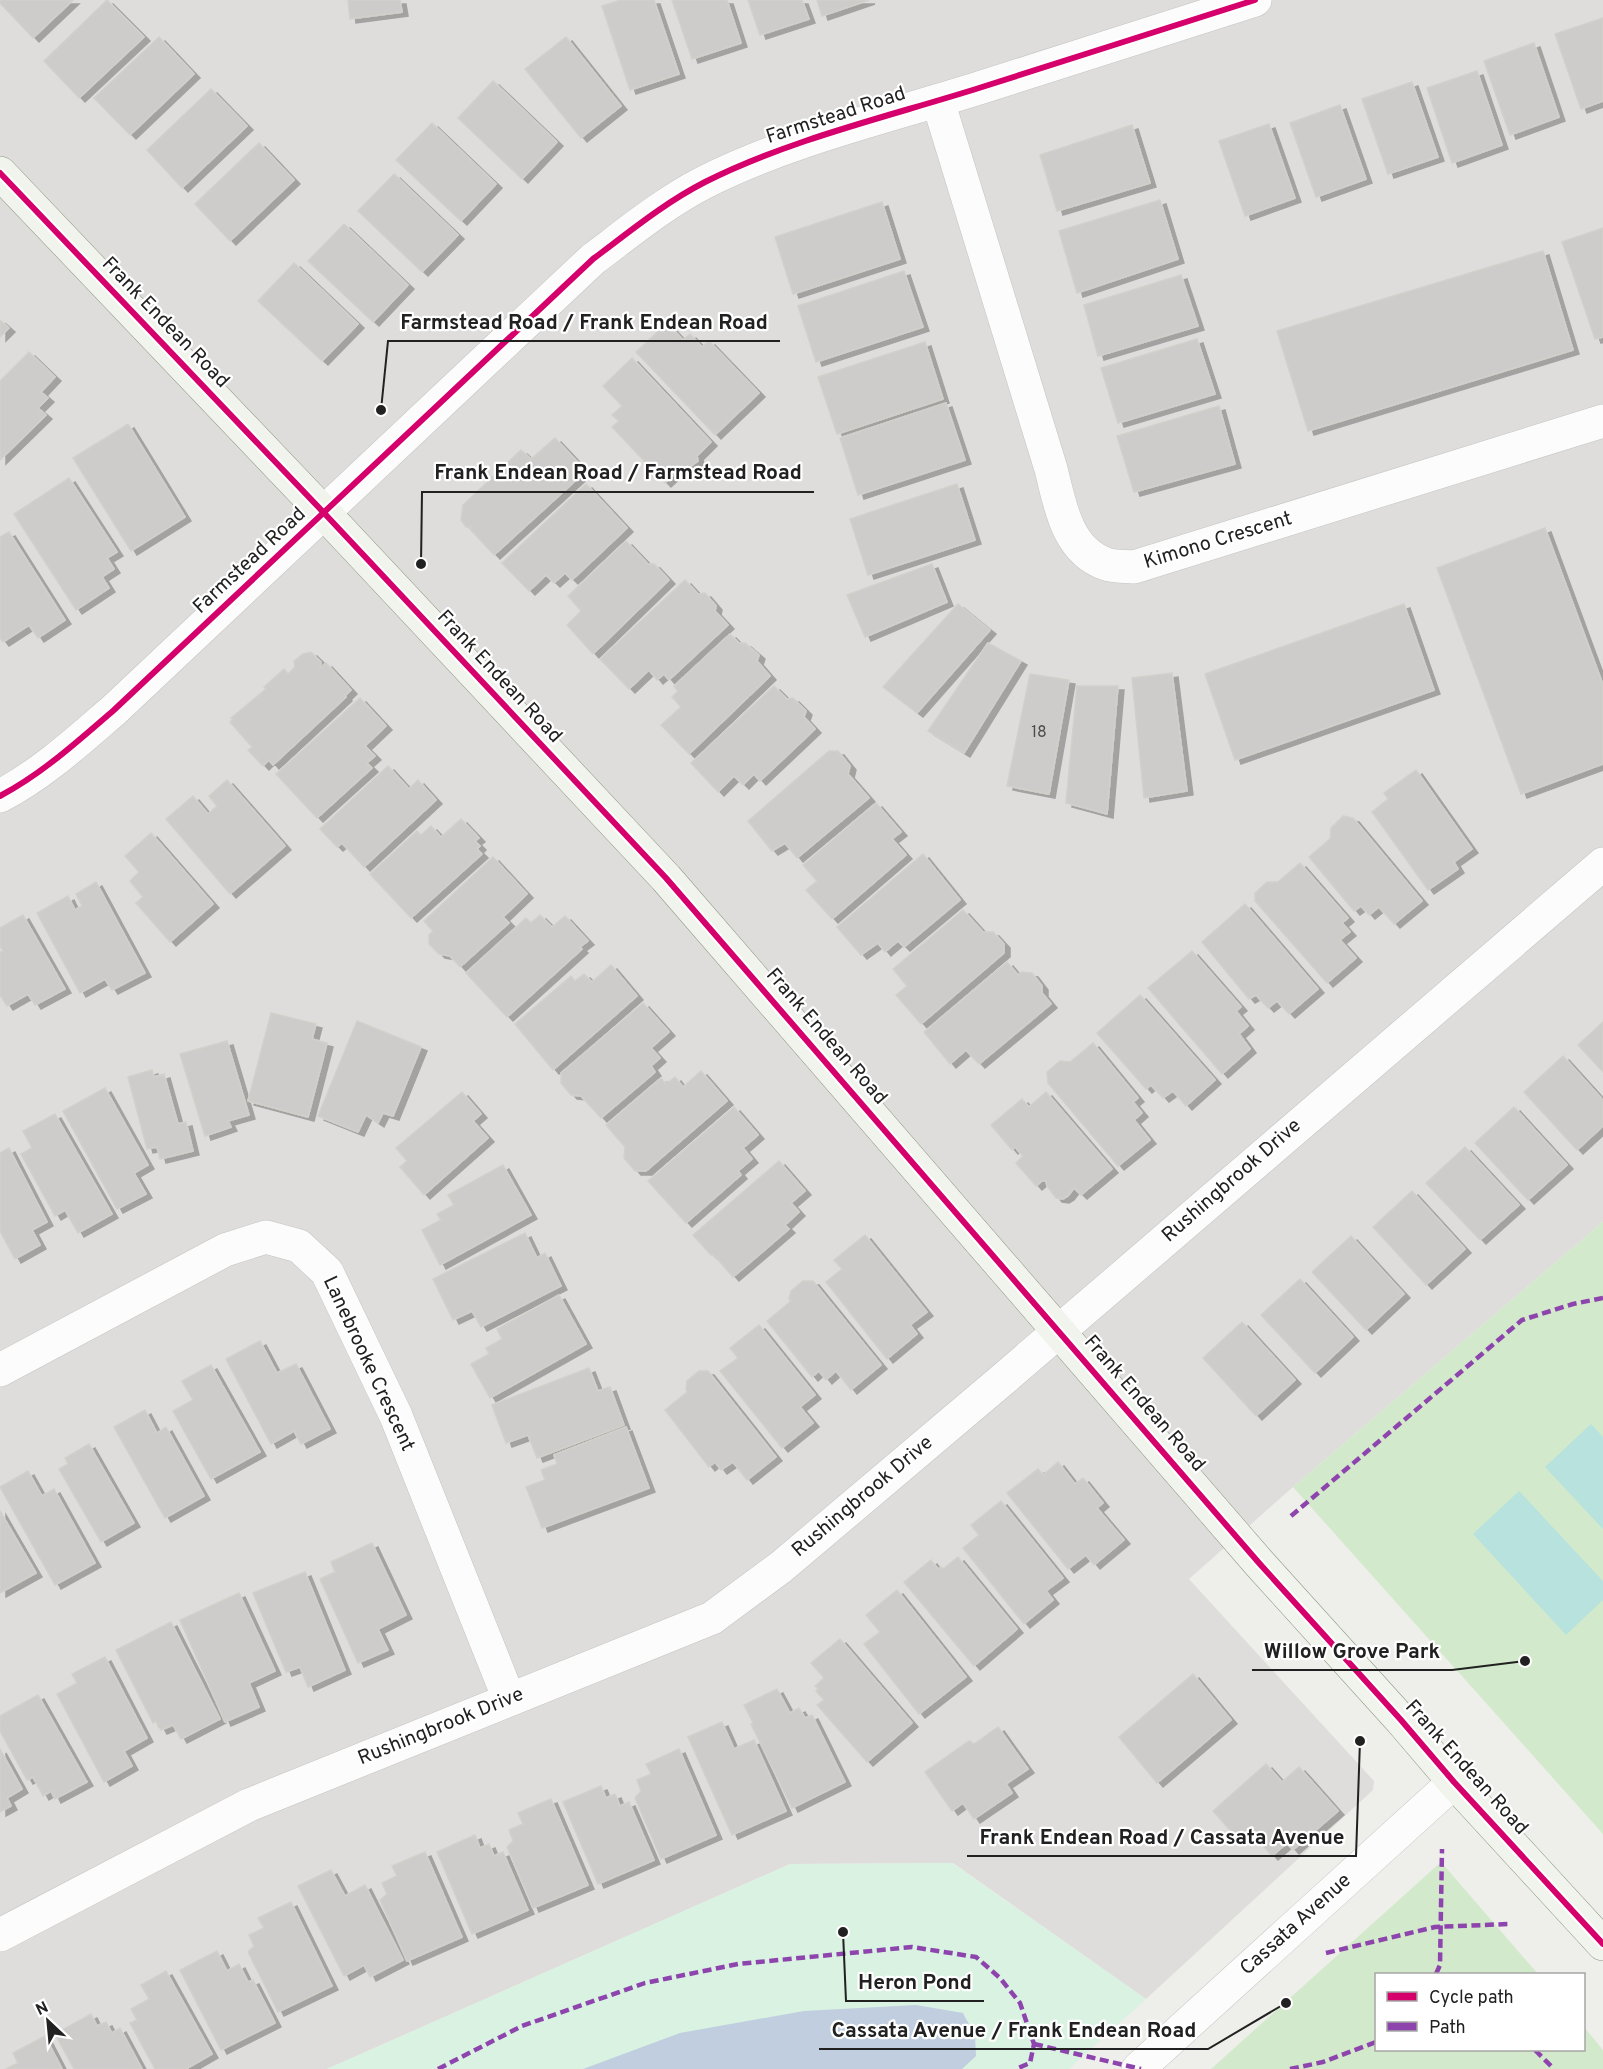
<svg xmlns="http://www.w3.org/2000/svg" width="1603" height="2069" viewBox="0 0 1603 2069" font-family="Overpass,sans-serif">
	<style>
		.residential { fill: #dedddb }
		.grass { fill: #d2eacb }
		.park { fill: #daf2e2 }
		.pitch { fill: #b8e2de }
		.water { fill: #c0cedf }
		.building { fill: #cdccca; stroke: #d1d0cb; stroke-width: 1.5; filter: url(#shadow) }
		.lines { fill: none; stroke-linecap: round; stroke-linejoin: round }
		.street-casing { stroke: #c4c4c2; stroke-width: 34 }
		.secondary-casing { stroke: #8f9883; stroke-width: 34 }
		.street { stroke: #fcfcfc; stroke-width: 33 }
		.secondary { stroke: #f1f3ed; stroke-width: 33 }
		.quiet { stroke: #8e44ad; stroke-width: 4.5; stroke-dasharray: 9 4.5; stroke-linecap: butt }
		.cycleway-casing { stroke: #fff; stroke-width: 10 }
		.cycleway { stroke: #d6006c; stroke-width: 6 }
		.labels { text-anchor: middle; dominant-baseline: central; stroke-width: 4.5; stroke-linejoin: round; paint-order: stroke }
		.number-label { font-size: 16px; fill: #4c4c4b }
		.street-label { font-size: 20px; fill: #212121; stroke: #fff }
		.leader { fill: none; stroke: #212121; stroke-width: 2 }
		.callout-dot { fill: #212121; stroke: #fff; stroke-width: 2 }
		.callout-label { font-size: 21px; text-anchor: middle; font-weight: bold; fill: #212121; stroke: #fff; stroke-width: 4.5; stroke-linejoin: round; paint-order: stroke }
	</style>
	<defs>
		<filter id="shadow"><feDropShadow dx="6" dy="4" stdDeviation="0" flood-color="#0004"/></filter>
	</defs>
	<rect width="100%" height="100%" fill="#eeeeea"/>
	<path class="residential" d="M0 0H1603V1222L1293 1487 1189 1579 1374 1781 1373 1790 1146 1999 953 1863 790 1864 327 2069H0Z"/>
	<g class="grass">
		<path d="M1603 1222V1834L1293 1487Z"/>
		<path d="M1441 1862 1538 1974H1376V2050H1584V2027L1603 2050V2069H1211Z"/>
	</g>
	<path class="park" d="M952 1863 1146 1999 1069 2069H327L790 1864Z"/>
	<g class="pitch">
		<path d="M1591 1424 1603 1437V1529L1545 1467Z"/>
		<path d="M1519 1491 1603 1581V1600L1566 1635 1473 1534Z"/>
	</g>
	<path class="water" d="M916 2005 963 2013 975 2036 976 2056 962 2069H583L680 2033 804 2011Z"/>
	<g class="building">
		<path d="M0 0H73L33 38 0 3Z"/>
		<path d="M107 0 144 37 79 98 44 61Z"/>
		<path d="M348 0H400L402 12 350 19Z"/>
		<path d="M621 0H654L679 74 630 90 602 6Z"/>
		<path d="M672 0H727L741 43 692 59Z"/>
		<path d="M748 0H802L809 19 760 35Z"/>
		<path d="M817 0H869L822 16Z"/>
		<path d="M1603 18V101L1581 109 1555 34Z"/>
		<path d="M159 37 194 74 130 135 94 98Z"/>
		<path d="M566 37 621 106 581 138 525 69Z"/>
		<path d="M1534 43 1559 117 1510 135 1484 61Z"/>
		<path d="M1477 71 1502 145 1452 163 1427 88Z"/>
		<path d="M493 81 557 142 522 179 458 118Z"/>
		<path d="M1412 82 1438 157 1388 174 1362 99Z"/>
		<path d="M211 89 247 126 182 188 147 150Z"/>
		<path d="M1340 105 1366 179 1316 197 1290 123Z"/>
		<path d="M432 123 496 184 461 221 396 160Z"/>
		<path d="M1269 124 1295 198 1245 216 1219 141Z"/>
		<path d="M1132 125 1150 183 1057 211 1040 155Z"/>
		<path d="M259 143 294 180 230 241 195 204Z"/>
		<path d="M394 174 458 235 422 272 358 211Z"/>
		<path d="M1160 200 1178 259 1077 293 1059 231Z"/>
		<path d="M882 202 900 259 793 294 775 237Z"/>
		<path d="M344 224 408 285 373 322 308 261Z"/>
		<path d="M1603 228V337L1595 339 1562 242Z"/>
		<path d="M1543 251 1573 350 1308 431 1277 331Z"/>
		<path d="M294 263 358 324 322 361 258 301Z"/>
		<path d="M904 271 923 327 816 362 798 306Z"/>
		<path d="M1181 275 1198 326 1098 356 1084 305Z"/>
		<path d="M0 320 9 328 0 337Z"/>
		<path d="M667 323 683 340 690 334 702 347 709 341 759 393 715 435 636 352Z"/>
		<path d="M1197 339 1215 394 1118 423 1101 368Z"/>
		<path d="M925 342 943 399 837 434 818 377Z"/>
		<path d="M29 352 55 377 41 392 48 398 38 408 46 415 0 460V381Z"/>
		<path d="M632 358 711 442 697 456 698 461 683 472H677L665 483 612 427 619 421 612 415 622 406 603 386Z"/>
		<path d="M946 403 965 460 858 495 840 438Z"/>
		<path d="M1219 406 1235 464 1134 492 1117 436Z"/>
		<path d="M128 424 185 517 131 551 73 458Z"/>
		<path d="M555 438 586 471 494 555 470 529 472 527H466L461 520 463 505 521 450 531 459Z"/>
		<path d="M69 478 117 552 107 558 114 569 102 577 109 588 76 610 14 514Z"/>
		<path d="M586 484 627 528 572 580 565 573 554 583 546 575 529 591 502 563Z"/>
		<path d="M957 484 975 540 868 575 850 519Z"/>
		<path d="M1545 528 1603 685V764L1521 794 1437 568Z"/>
		<path d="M9 532 65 620 38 638 29 625 3 642 0 638V537Z"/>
		<path d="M626 541 648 564H654L669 580 593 654 567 625 581 611 568 596Z"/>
		<path d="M932 564 947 602 865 637 847 595Z"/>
		<path d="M685 580 698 594 705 593 716 606 715 611 728 625 669 680 664 674 657 680 649 670 629 689 600 659Z"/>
		<path d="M958 604 990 630 917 713 883 687Z"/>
		<path d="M1404 604 1434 690 1235 760 1205 674Z"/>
		<path d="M730 634 739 643H745L759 655 757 661 770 676 689 754 661 725 681 707 672 697 678 691 674 686Z"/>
		<path d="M988 643 1021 661 964 753 928 731Z"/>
		<path d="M311 652 321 662 320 668 326 663 351 690 345 696 346 697 273 765 269 760 263 766 248 750 252 747 230 722 233 719 231 718 266 689 264 687 284 669 288 674 295 667 294 661 303 654Z"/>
		<path d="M1172 673 1187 791 1144 798 1132 678Z"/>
		<path d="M1030 674 1069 680 1049 794 1007 786Z"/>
		<path d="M774 686 787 699 793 698 806 711 804 717 815 729 760 781 754 774 743 785 734 776 718 792 691 763Z"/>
		<path d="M1077 686H1118L1107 814 1066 803Z"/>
		<path d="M360 698 386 726 365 746 375 756 367 763 372 768 317 818 276 774Z"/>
		<path d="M829 751H838L850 766 848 774 869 798 797 858 785 843 772 851 748 821Z"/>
		<path d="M388 766 409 789 418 780 436 800 364 867 342 843 337 847 320 829Z"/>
		<path d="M1416 770 1472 849 1454 862 1458 869 1428 890 1372 812 1388 799 1384 793Z"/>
		<path d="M227 780 285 846 230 894 166 819 193 796 208 814 217 806 209 796Z"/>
		<path d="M876 803 901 832 892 839 906 855 832 919 806 890 817 881 803 865Z"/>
		<path d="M1343 816 1353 818 1422 901 1394 924 1379 907 1369 915 1361 906 1354 911 1309 857 1330 839 1331 828Z"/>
		<path d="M461 819 479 838 475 841 480 846 477 849 482 854 411 918 370 874 417 831 421 835 431 826 441 837Z"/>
		<path d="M151 833 213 904 170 942 136 903 143 897 130 881 139 872 125 856Z"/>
		<path d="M923 854 960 900 904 947 898 941 885 952 878 943 861 955 837 927Z"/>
		<path d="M493 857 527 894 503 917 509 923 460 967 450 956 439 954 429 944V935L433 931 424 921Z"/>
		<path d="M1300 863 1348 918 1342 923 1350 932 1340 940 1356 958 1327 983 1255 901V893L1267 882H1278Z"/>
		<path d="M96 882 145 973 112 990 105 979 80 993 37 913 68 896 75 910 82 906 76 894Z"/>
		<path d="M1245 904 1318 989 1289 1014 1277 1001 1268 1008 1256 995 1249 999 1202 942Z"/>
		<path d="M963 910 983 932H993L1004 944V953L921 1024 896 995 907 986 893 969Z"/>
		<path d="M23 915 65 989 35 1005 28 994 7 1006 0 995V952L3 951 0 946V928Z"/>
		<path d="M540 915 552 927 565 916 588 941 580 947 582 949 507 1017 466 973 526 918 531 923Z"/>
		<path d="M1192 951 1241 1007 1236 1011 1248 1026 1239 1034 1250 1049 1222 1074 1148 988Z"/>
		<path d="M1007 962 1018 975 1022 972 1032 973 1042 986V993L1051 1004 979 1064 966 1050 950 1064 924 1032Z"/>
		<path d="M611 965 637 996 553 1070 515 1024 571 976 575 981 584 974 592 982Z"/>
		<path d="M1140 995 1215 1080 1186 1106 1173 1091 1163 1098 1151 1085 1146 1089 1097 1033Z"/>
		<path d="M643 1003 669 1032 651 1048 660 1058 651 1066 655 1072 601 1118 581 1096 571 1095 561 1083V1073Z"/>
		<path d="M271 1013 316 1024 312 1039 327 1043 308 1117 248 1101Z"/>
		<path d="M357 1021 421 1047 393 1116 383 1113 378 1123 366 1115 358 1132 318 1116Z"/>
		<path d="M1603 1022V1072L1578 1045Z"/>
		<path d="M227 1041 249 1115 228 1121 231 1127 205 1136 180 1054Z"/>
		<path d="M1093 1043 1138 1098 1133 1102 1142 1113 1134 1120 1150 1140 1118 1166 1048 1083 1047 1072 1060 1061 1070 1062Z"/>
		<path d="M1563 1056 1603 1100V1126L1577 1150 1524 1092Z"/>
		<path d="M152 1070 154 1077 164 1074 178 1124 186 1122 193 1151 160 1159 157 1147 147 1149 128 1077Z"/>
		<path d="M701 1071 727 1101 646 1171H635L624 1158 625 1147 606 1125 661 1078 666 1084 675 1077 683 1087Z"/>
		<path d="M105 1088 148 1165 134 1173 146 1194 117 1209 63 1111Z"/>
		<path d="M462 1092 481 1114 473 1121 488 1138 424 1195 400 1167 407 1161 396 1148Z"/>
		<path d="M1046 1092 1112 1169 1081 1195 1074 1188 1068 1196 1063 1199 1056 1198 1047 1186 1046 1181H1042L1036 1186 1016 1163 1023 1156 1015 1147 1012 1150 991 1125 1022 1099 1029 1107Z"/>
		<path d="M734 1107 758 1135 743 1148 752 1159 738 1171 741 1175 686 1223 648 1181Z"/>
		<path d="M1514 1107 1567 1165 1528 1200 1475 1143Z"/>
		<path d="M55 1114 112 1214 78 1233 65 1210 55 1216 21 1154 32 1148 23 1131Z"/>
		<path d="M1465 1147 1519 1205 1480 1240 1426 1183Z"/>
		<path d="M9 1148 47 1222 32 1230 40 1245 15 1259 0 1231V1153Z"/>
		<path d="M779 1161 805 1191 791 1203 799 1212 785 1225 789 1229 733 1277 713 1254 711 1255 693 1235Z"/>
		<path d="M503 1165 531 1215 440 1265 422 1230 441 1220 437 1214 454 1205 448 1195Z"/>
		<path d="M1412 1191 1465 1249 1426 1285 1373 1227Z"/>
		<path d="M525 1233 537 1258 545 1253 561 1286 481 1327 472 1311 453 1320 433 1279Z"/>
		<path d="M865 1235 927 1312 910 1325 917 1334 887 1359 826 1282 842 1269 834 1260Z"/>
		<path d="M1351 1236 1404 1294 1366 1330 1312 1272Z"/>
		<path d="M1300 1279 1353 1337 1315 1373 1261 1315Z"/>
		<path d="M803 1281H813L881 1365 851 1390 836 1371 826 1380 819 1371 812 1377 767 1321 791 1301 789 1299 791 1291Z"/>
		<path d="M559 1295 586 1344 490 1398 471 1364 489 1354 486 1348 502 1339 497 1329Z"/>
		<path d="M1242 1322 1295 1380 1256 1416 1203 1358Z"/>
		<path d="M759 1325 815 1395 800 1407 813 1423 782 1448 720 1371 738 1358 730 1348Z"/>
		<path d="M260 1341 277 1373 296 1364 330 1429 301 1444 294 1431 271 1444 226 1359Z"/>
		<path d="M211 1365 260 1452 211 1479 173 1411 193 1400 182 1381Z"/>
		<path d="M589 1368 598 1391 610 1387 624 1425 537 1458 528 1435 506 1443 492 1405Z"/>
		<path d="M699 1371H708L776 1457 747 1480 733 1462 721 1470 715 1462 709 1467 665 1410 687 1392 686 1390 687 1381Z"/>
		<path d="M145 1410 157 1433 166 1427 204 1496 165 1518 114 1427Z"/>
		<path d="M626 1427 649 1488 542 1528 526 1487 545 1480 541 1470 557 1464 554 1455Z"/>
		<path d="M89 1444 134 1523 101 1542 59 1469 68 1464 65 1458Z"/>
		<path d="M1058 1462 1075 1484 1083 1478 1103 1503 1097 1508 1124 1540 1094 1565 1086 1555 1068 1569 1007 1493 1038 1469 1043 1475Z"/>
		<path d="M28 1471 42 1496 54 1489 95 1563 55 1585 0 1487Z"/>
		<path d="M1001 1501 1063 1578 1046 1591 1053 1600 1024 1624 963 1548 979 1535 971 1525Z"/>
		<path d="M0 1511 36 1573 0 1593Z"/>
		<path d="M372 1543 406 1615 378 1629 388 1650 358 1663 320 1579 335 1572 331 1562Z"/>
		<path d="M958 1557 1017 1629 974 1666 904 1582 931 1560 938 1569 941 1567 943 1569Z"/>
		<path d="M305 1572 345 1670 308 1687 300 1667 286 1672 253 1593Z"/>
		<path d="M897 1590 966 1677 919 1714 864 1644 880 1632 866 1615Z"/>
		<path d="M239 1593 275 1671 249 1683 259 1707 225 1722 180 1620Z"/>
		<path d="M171 1622 220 1719 181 1739 173 1725 161 1730 156 1721 153 1723 116 1650Z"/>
		<path d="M840 1639 912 1723 867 1762 817 1705 824 1700 816 1691 818 1689 815 1686 824 1678 811 1663Z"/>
		<path d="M105 1657 147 1738 124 1751 132 1766 104 1782 57 1694 77 1683 72 1674Z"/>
		<path d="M1193 1674 1231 1720 1157 1783 1119 1737Z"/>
		<path d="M777 1689 790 1713 799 1708 805 1718 812 1715 845 1782 792 1808 751 1724 753 1723 744 1705Z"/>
		<path d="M38 1695 87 1782 55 1799 51 1791 43 1796 33 1777 27 1780 0 1731V1716Z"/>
		<path d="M722 1722 734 1749 754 1740 786 1811 732 1835 688 1737Z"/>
		<path d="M998 1727 1028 1769 1006 1784 1012 1793 974 1819 963 1803 952 1811 925 1772 969 1741 974 1744Z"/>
		<path d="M0 1749 22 1789 7 1798 11 1806 0 1812Z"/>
		<path d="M679 1749 716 1835 661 1859 635 1798 641 1791 637 1780 651 1774 646 1764Z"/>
		<path d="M1266 1764 1282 1782 1299 1767 1338 1811 1293 1850 1287 1843 1272 1856 1248 1828 1237 1838 1213 1811Z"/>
		<path d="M601 1786 606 1798 615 1794 620 1806 629 1802 654 1860 598 1884 563 1802Z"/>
		<path d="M551 1799 588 1885 533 1908 507 1847 513 1841 509 1830 523 1824 518 1813Z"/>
		<path d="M475 1835 480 1848 489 1844 494 1856 503 1852 528 1910 472 1934 437 1852Z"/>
		<path d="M425 1852 462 1937 407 1961 380 1900 387 1894 382 1883 397 1876 392 1866Z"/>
		<path d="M331 1870 345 1896 365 1885 403 1960 370 1977 364 1965 344 1976 298 1886Z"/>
		<path d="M291 1902 332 1986 278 2012 248 1952 254 1946 249 1935 264 1928 258 1918Z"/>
		<path d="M217 1951 227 1971 239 1964 248 1982 253 1980 275 2023 221 2050 180 1970Z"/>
		<path d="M166 1971 212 2054 186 2069H155L130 2023 137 2020 131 2009 149 1999 141 1985Z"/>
		<path d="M91 2014 97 2026 106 2022 112 2033 120 2028 142 2069H74L55 2034Z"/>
		<path d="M45 2036 62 2069H6L18 2063 13 2053Z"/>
	</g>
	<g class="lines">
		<defs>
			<g id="street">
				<path d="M938 101 1051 469C1060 504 1066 550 1106 564 1114 567 1125 566 1134 567L1603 421"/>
				<path d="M0 796C42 774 78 741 114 710L593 259C629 232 664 203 705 182 791 139 887 117 979 88 1071 59 1163 29 1255 0"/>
				<path d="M0 1370 225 1250 266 1237 299 1246 327 1272 396 1416 509 1699"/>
				<path d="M0 1935 249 1805 712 1618 781 1567 1001 1381 1603 864"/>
				<path d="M1138 2069 1454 1782"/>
			</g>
			<path id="secondary" d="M0 173 325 514 666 878 1259 1563 1401 1720 1454 1782 1603 1944"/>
		</defs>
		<use href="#street" class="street-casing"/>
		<use href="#secondary" class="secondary-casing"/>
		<use href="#street" class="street"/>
		<use href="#secondary" class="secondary"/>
		<g class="quiet">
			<path d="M1291 1516 1522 1320 1573 1304 1603 1298"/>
			<path d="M1326 1953 1435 1927 1508 1924"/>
			<path d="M1436 1974 1440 1965 1442 1849"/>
			<path d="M1034 2044 1141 2069"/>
			<path d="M1535 2050 1554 2069"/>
			<path d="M438 2069 522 2026 645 1983 738 1964 912 1947 976 1957 1000 1978 1020 2003 1034 2044 1030 2063 1016 2069"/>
			<path d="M1290 2069 1323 2062 1376 2042"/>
		</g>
		<defs>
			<g id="cycleway">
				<path d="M0 173 325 514 666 878 1259 1563 1401 1720 1454 1782 1603 1944"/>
				<path d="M0 796C42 774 78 741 114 710L593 259C629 232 664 203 705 182 791 139 887 117 979 88 1071 59 1163 29 1255 0"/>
			</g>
		</defs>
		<use href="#cycleway" class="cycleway-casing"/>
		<use href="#cycleway" class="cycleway"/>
	</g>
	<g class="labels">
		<g class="number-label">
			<text x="1039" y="733">18</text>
		</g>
		<g class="street-label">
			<text transform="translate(836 116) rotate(-18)">Farmstead Road</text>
			<text transform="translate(165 323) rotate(46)">Frank Endean Road</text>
			<text transform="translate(1218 541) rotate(-17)">Kimono Crescent</text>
			<text transform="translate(250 561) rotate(-43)">Farmstead Road</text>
			<text transform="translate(499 677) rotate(47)">Frank Endean Road</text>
			<text transform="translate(826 1037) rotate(49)">Frank Endean Road</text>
			<text transform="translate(1232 1181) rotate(-41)">Rushingbrook Drive</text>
			<text transform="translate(368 1364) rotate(65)">Lanebrooke Crescent</text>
			<text transform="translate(1144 1404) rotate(49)">Frank Endean Road</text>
			<text transform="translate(863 1497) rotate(-40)">Rushingbrook Drive</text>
			<text transform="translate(441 1727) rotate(-22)">Rushingbrook Drive</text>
			<text transform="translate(1466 1768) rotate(48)">Frank Endean Road</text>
			<text transform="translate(1296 1925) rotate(-42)">Cassata Avenue</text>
		</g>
	</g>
	<path class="leader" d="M381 410L388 341H780M421 564L422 492H814M1525 1661L1452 1670H1252M1360 1741L1356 1856H967M843 1932L846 2001H984M1286 2003L1208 2049H819"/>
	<g class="callout-dot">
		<circle cx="381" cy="410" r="6"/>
		<circle cx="421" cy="564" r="6"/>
		<circle cx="1525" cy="1661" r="6"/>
		<circle cx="1360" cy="1741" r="6"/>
		<circle cx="843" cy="1932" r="6"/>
		<circle cx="1286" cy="2003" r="6"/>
	</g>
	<g class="callout-label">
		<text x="584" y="329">Farmstead Road / Frank Endean Road</text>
		<text x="618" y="479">Frank Endean Road / Farmstead Road</text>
		<text x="1352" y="1658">Willow Grove Park</text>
		<text x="1162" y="1844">Frank Endean Road / Cassata Avenue</text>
		<text x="915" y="1989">Heron Pond</text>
		<text x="1014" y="2037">Cassata Avenue / Frank Endean Road</text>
	</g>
	<rect x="1375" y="1973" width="210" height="78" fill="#ffffff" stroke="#a6a6a6" stroke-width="1.5"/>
	<rect x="1387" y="1992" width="30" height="9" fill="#d6006c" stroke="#a6a6a6" stroke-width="1.5"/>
	<text x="1429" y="2003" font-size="18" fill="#212121">Cycle path</text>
	<rect x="1387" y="2022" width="30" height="9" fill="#8e44ad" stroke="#a6a6a6" stroke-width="1.5"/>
	<text x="1429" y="2033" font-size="18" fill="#212121">Path</text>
	<g transform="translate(48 2021) rotate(334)" stroke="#ffffff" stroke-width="4.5" paint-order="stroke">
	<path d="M0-4.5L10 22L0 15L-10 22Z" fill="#212121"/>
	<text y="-9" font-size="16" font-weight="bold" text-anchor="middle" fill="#212121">N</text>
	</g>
</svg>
